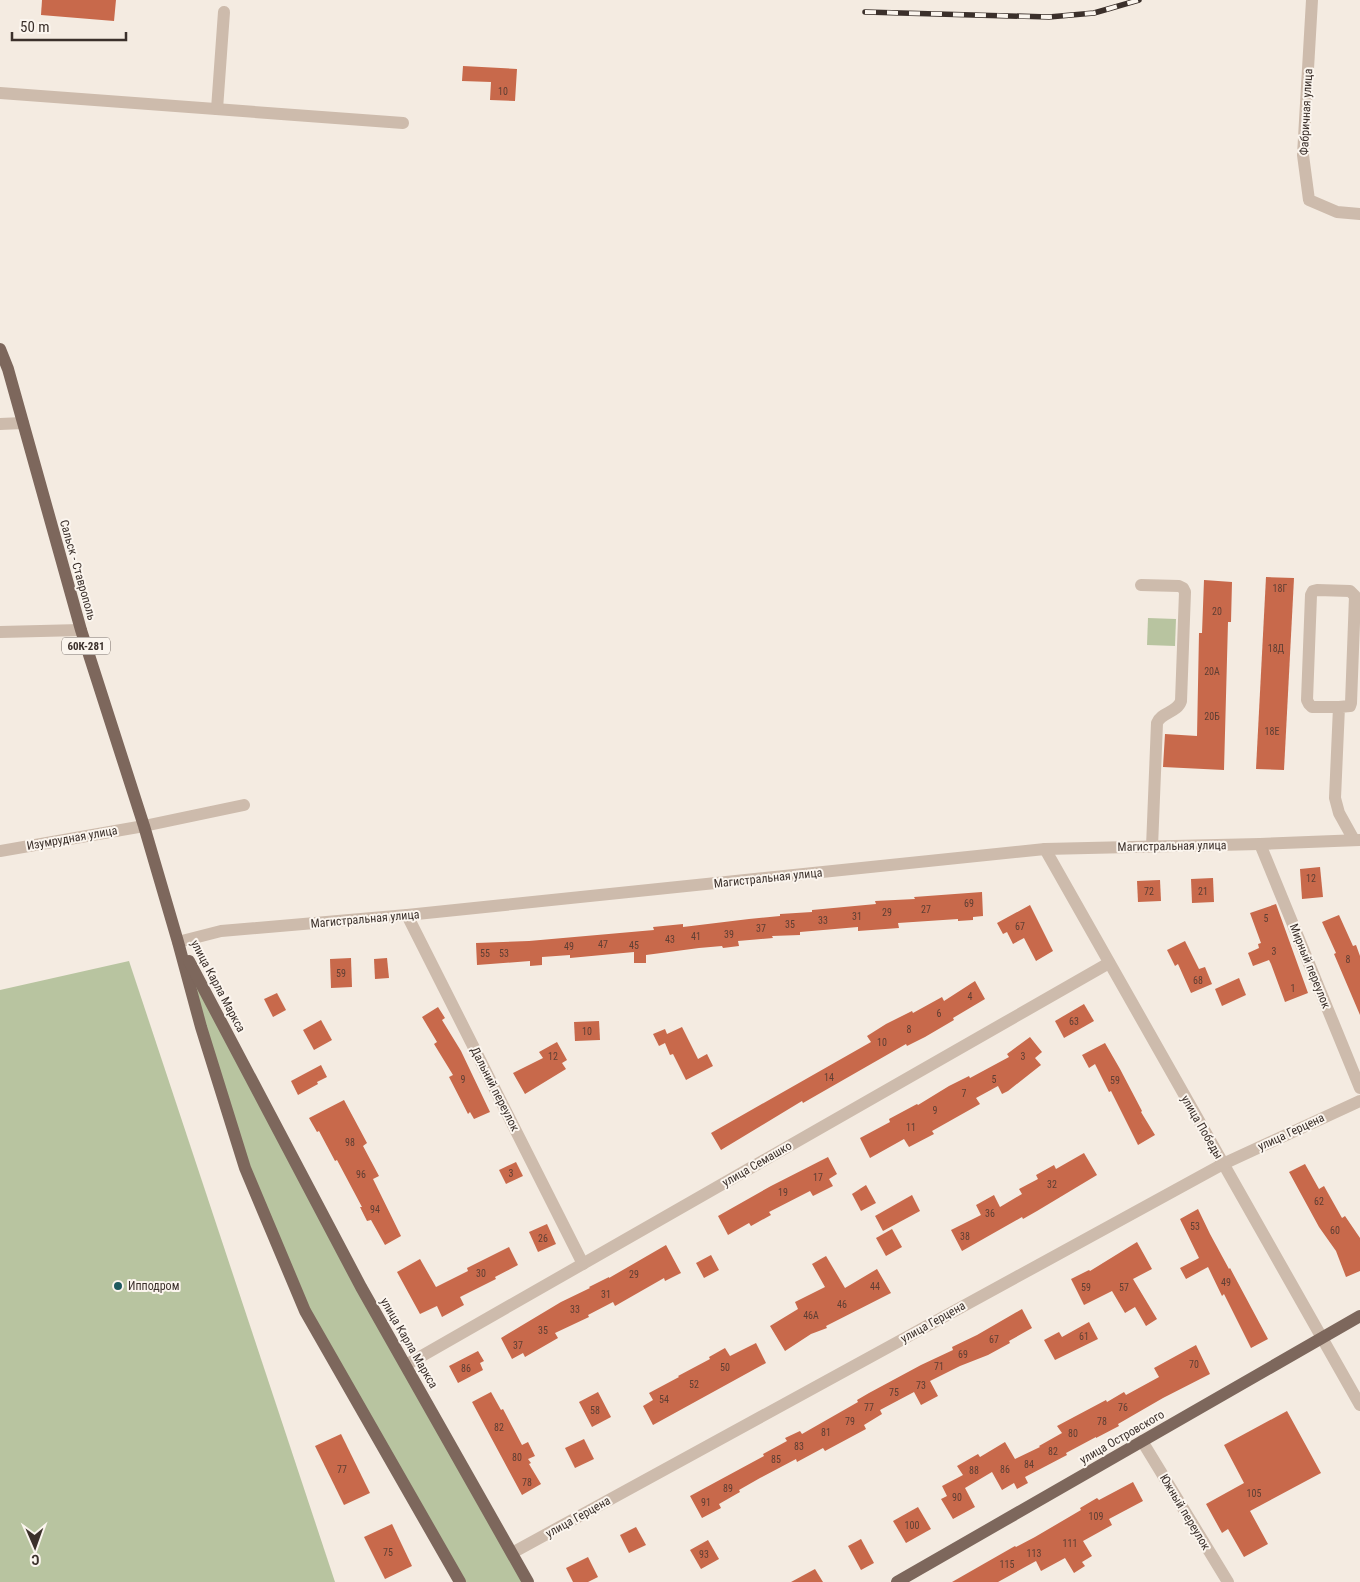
<svg xmlns="http://www.w3.org/2000/svg" width="1360" height="1582" viewBox="0 0 1360 1582" font-family="'Roboto Condensed',sans-serif">
	<style>
		.green { fill: #b8c4a0 }
		.building { fill: #c8694b }
		.lines { fill: none; stroke-linecap: round; stroke-linejoin: round }
		.minor { stroke: #cdbbac; stroke-width: 12 }
		.major { stroke: #7d675c; stroke-width: 12 }
		.rail-casing { stroke: #3b302b; stroke-width: 5.5 }
		.rail { stroke: #fbf5ee; stroke-width: 4; stroke-dasharray: 11; stroke-linecap: butt }
		.poi-dot { fill: #1f5a5e; stroke: #fbf5ee; stroke-width: 2 }
		.labels { text-anchor: middle; dominant-baseline: central; stroke-width: 4; stroke-linejoin: round; paint-order: stroke }
		.number-label { font-size: 10px; fill: #5e3e33 }
		.shield { fill: #fbf5ee; stroke: #756b66; stroke-width: 1 }
		.shield-label { font-size: 11px; font-weight: bold; fill: #3b302b }
		.street-label { font-size: 12px; fill: #3b302b; stroke: #fbf5ee }
		.poi-label { font-size: 12px; fill: #3b302b; stroke: #fbf5ee; text-anchor: start }
	</style>
	<rect width="100%" height="100%" fill="#f4ebe1"/>
	<g class="green">
		<path d="M1148 618 1176 619 1175 646 1147 645Z"/>
		<path d="M178 942 528 1582H460L305 1311 245 1168Z"/>
		<path d="M129 961 335 1582H0V990Z"/>
	</g>
	<g class="building">
		<path d="M42 0H116L114 21 41 15Z"/>
		<path d="M463 66 517 69 515 101 490 100 491 82 462 81Z"/>
		<path d="M1266 577 1294 578 1284 770 1256 769Z"/>
		<path d="M1204 580 1232 582 1231 622H1228L1224 770 1163 767 1165 734 1197 736 1199 633H1202Z"/>
		<path d="M1320 867 1323 897 1302 899 1300 869Z"/>
		<path d="M1213 878 1214 902 1192 903 1191 879Z"/>
		<path d="M1160 880 1161 901 1138 902 1137 881Z"/>
		<path d="M982 892 983 916 973 917V920L958 921V919L898 923 899 928 858 931V927L800 932V935L772 936 773 938 738 941 739 946 723 948 722 946 699 948 646 955V963H634V952L570 958V955L542 957V965L530 966V961L477 965 476 943 529 941 654 930 653 927 683 924V927L749 919 780 916V914L812 912V910L876 904 875 901 915 899 914 897Z"/>
		<path d="M1276 904 1308 993 1285 1002 1271 964 1269 960 1253 966 1248 953 1259 948 1258 944 1261 943 1250 913Z"/>
		<path d="M1030 905 1053 951 1036 961 1024 938 1013 944 1007 932 1003 934 997 923Z"/>
		<path d="M1339 915 1353 946 1356 945 1360 956V1015L1334 954 1336 953 1322 922Z"/>
		<path d="M1185 941 1199 969 1205 967 1212 984 1191 993 1178 964 1175 966 1167 950Z"/>
		<path d="M351 958 352 987 331 988 330 959Z"/>
		<path d="M387 958 389 978 375 979 374 959Z"/>
		<path d="M1239 978 1246 995 1222 1006 1215 989Z"/>
		<path d="M975 981 985 999 953 1018 954 1020 925 1037 907 1046 906 1044 803 1103 802 1101 721 1150 711 1133 871 1042 867 1036 886 1024 912 1011 913 1013 942 997 944 1001Z"/>
		<path d="M277 993 286 1010 273 1017 264 999Z"/>
		<path d="M1084 1004 1094 1021 1064 1038 1055 1021Z"/>
		<path d="M438 1007 445 1018 442 1020 461 1051 490 1112 474 1119 470 1112 468 1114 449 1077 453 1075 434 1044 437 1042 422 1017Z"/>
		<path d="M321 1020 332 1040 314 1050 303 1030Z"/>
		<path d="M599 1021 600 1040 575 1041 574 1022Z"/>
		<path d="M682 1027 698 1059 707 1054 713 1066 686 1080 673 1054 670 1055 665 1043 659 1046 653 1034 665 1029 667 1034Z"/>
		<path d="M1030 1037 1042 1052 1035 1058 1041 1065 1008 1091 1002 1094 998 1086 976 1098 980 1104 932 1131 934 1134 909 1147 904 1139 870 1158 860 1138 890 1122 889 1119 917 1104 918 1105 949 1086 969 1076 970 1078 1009 1057 1007 1054Z"/>
		<path d="M557 1042 567 1060 562 1063 566 1069 525 1094 513 1073 543 1058 539 1052Z"/>
		<path d="M1105 1043 1120 1069 1142 1111 1141 1112 1155 1135 1138 1145 1111 1091 1109 1092 1095 1064 1089 1068 1082 1055Z"/>
		<path d="M321 1065 327 1077 317 1082 318 1084 298 1095 291 1081Z"/>
		<path d="M344 1100 367 1143 363 1146 379 1176 373 1179 401 1236 385 1245 371 1220 367 1221 360 1207H362L337 1160 335 1161 319 1131 317 1132 309 1118Z"/>
		<path d="M1084 1153 1097 1175 1037 1211 1023 1219 1022 1217 962 1251 951 1230 981 1215 976 1205 994 1195 1000 1207 1022 1194 1019 1189 1038 1179 1036 1175 1054 1165 1056 1169Z"/>
		<path d="M828 1157 837 1174 829 1179 833 1186 813 1196 810 1191 769 1212 771 1215 751 1226 749 1223 728 1235 718 1216 771 1186Z"/>
		<path d="M516 1162 523 1176 506 1184 499 1170Z"/>
		<path d="M1305 1164 1319 1189 1324 1186 1342 1218 1345 1216 1360 1238V1271L1346 1277 1336 1251 1319 1227 1289 1172Z"/>
		<path d="M866 1185 876 1203 861 1211 852 1194Z"/>
		<path d="M912 1195 920 1211 883 1231 875 1216Z"/>
		<path d="M1198 1209 1210 1234 1229 1269 1230 1268 1268 1339 1251 1348 1224 1294 1222 1296 1208 1267 1186 1279 1180 1268 1199 1258 1180 1219Z"/>
		<path d="M547 1224 556 1244 538 1252 529 1232Z"/>
		<path d="M892 1229 902 1247 886 1256 876 1238Z"/>
		<path d="M1137 1242 1152 1269 1133 1279 1157 1319 1146 1326 1135 1307 1125 1313 1112 1291 1084 1305 1071 1279 1089 1270 1090 1271Z"/>
		<path d="M666 1245 681 1273 665 1281 664 1278 615 1306 613 1302 588 1315 589 1317 555 1333 558 1338 525 1357 523 1353 512 1359 501 1338 561 1302 590 1288 589 1287 609 1277V1278Z"/>
		<path d="M509 1247 518 1265 495 1277 496 1279 460 1297 464 1305 442 1317 437 1306 420 1314 397 1272 420 1259 436 1287 468 1271 467 1268Z"/>
		<path d="M711 1255 719 1270 704 1278 696 1263Z"/>
		<path d="M826 1256 845 1288 877 1269 891 1293 826 1326 827 1328 811 1334 785 1351 770 1326 798 1309 795 1302 825 1287 812 1264Z"/>
		<path d="M1022 1309 1032 1328 1009 1341 1010 1343 988 1355 960 1366 930 1381 938 1396 921 1405 914 1392 880 1410 882 1414 864 1425 866 1429 825 1451 823 1448 797 1462 796 1459 760 1478 739 1490 740 1492 719 1504 721 1508 702 1518 690 1496 764 1456 763 1454 787 1441 785 1438 800 1431 802 1434 858 1402 857 1400 869 1393 921 1365 953 1350 952 1347 977 1335Z"/>
		<path d="M1089 1322 1098 1339 1055 1360 1044 1340 1059 1332 1062 1337Z"/>
		<path d="M756 1343 766 1363 653 1425 643 1406 653 1400 649 1393 679 1377 678 1376 710 1359 709 1357 725 1348 730 1356Z"/>
		<path d="M1196 1345 1210 1374 1163 1398 1118 1424 1119 1426 1096 1438V1437L1066 1453 1067 1455 1025 1477 1028 1483 1017 1489 1014 1483 1002 1490 992 1472 965 1488 975 1507 953 1519 941 1499 947 1496 942 1486 963 1475 957 1466 978 1454 980 1457 1005 1442 1015 1459 1040 1447 1039 1446 1062 1433 1057 1426 1106 1400 1107 1402 1124 1392 1126 1395 1159 1377 1154 1368Z"/>
		<path d="M478 1351 484 1361 480 1363 483 1370 458 1383 449 1366Z"/>
		<path d="M491 1392 501 1410 503 1409 522 1445 528 1442 535 1456 528 1459 531 1463 529 1464 541 1484 522 1495 472 1402Z"/>
		<path d="M598 1392 611 1417 592 1427 579 1402Z"/>
		<path d="M1287 1411 1321 1473 1250 1511 1268 1544 1244 1557 1228 1529 1222 1533 1206 1504 1244 1483 1224 1445Z"/>
		<path d="M341 1434 370 1493 344 1505 315 1446Z"/>
		<path d="M584 1439 594 1459 575 1468 565 1448Z"/>
		<path d="M1133 1482 1143 1501 1109 1519 1112 1525 1083 1541 1092 1556 1082 1562 1085 1566 1074 1573 1065 1558 1041 1571 1036 1561 998 1582H952L1015 1546 1016 1547 1035 1537 1081 1510 1080 1508 1097 1498 1099 1500Z"/>
		<path d="M918 1507 931 1529 906 1543 893 1521Z"/>
		<path d="M392 1524 412 1566 385 1579 364 1537Z"/>
		<path d="M636 1527 646 1545 629 1553 620 1535Z"/>
		<path d="M861 1539 874 1563 861 1570 848 1546Z"/>
		<path d="M708 1540 719 1559 701 1569 690 1550Z"/>
		<path d="M588 1557 598 1577 588 1582H573L566 1568Z"/>
		<path d="M815 1569 823 1582H791Z"/>
	</g>
	<g class="lines">
		<g class="minor">
			<path d="M1312 0 1303 155 1309 200 1337 212 1360 214"/>
			<path d="M0 93 403 123"/>
			<path d="M217 109 224 12"/>
			<path d="M0 424 23 423"/>
			<path d="M1141 585 1179 586 1183 588 1185 592 1181 701C1177 713 1161 712 1157 723L1152 847"/>
			<path d="M0 632 81 630"/>
			<path d="M1339 707 1350 706 1351 703 1355 596 1350 591 1317 590 1313 591 1311 595 1307 700 1309 704 1312 707H1339L1335 798 1339 813 1354 840"/>
			<path d="M1260 844 1360 1088"/>
			<path d="M1045 849 1360 1405"/>
			<path d="M0 851 144 826 244 805"/>
			<path d="M407 915 583 1264"/>
			<path d="M178 942 221 931 407 915 1045 849 1260 844 1360 840"/>
			<path d="M406 1365 1109 963"/>
			<path d="M1142 1441 1228 1582"/>
			<path d="M512 1553 1223 1164 1360 1101"/>
		</g>
		<g class="major">
			<path d="M0 349 8 369 81 630 144 826 178 942 201 1027 245 1168 305 1311 460 1582"/>
			<path d="M189 961 361 1287 528 1582"/>
			<path d="M897 1582 1360 1316"/>
		</g>
		<defs>
			<path id="rail" d="M865 12 1049 17 1094 13 1139 0"/>
		</defs>
		<use href="#rail" class="rail-casing"/>
		<use href="#rail" class="rail"/>
	</g>
	<circle class="poi-dot" cx="118" cy="1286" r="5"/>
	<g class="labels">
		<g class="number-label">
			<text x="503" y="91">10</text>
			<text x="1280" y="588">18Г</text>
			<text x="1217" y="611">20</text>
			<text x="1276" y="648">18Д</text>
			<text x="1212" y="671">20А</text>
			<text x="1212" y="716">20Б</text>
			<text x="1272" y="731">18Е</text>
			<text x="1311" y="878">12</text>
			<text x="1149" y="891">72</text>
			<text x="1203" y="891">21</text>
			<text x="969" y="903">69</text>
			<text x="926" y="909">27</text>
			<text x="887" y="912">29</text>
			<text x="857" y="916">31</text>
			<text x="1266" y="918">5</text>
			<text x="823" y="920">33</text>
			<text x="790" y="924">35</text>
			<text x="1020" y="926">67</text>
			<text x="761" y="928">37</text>
			<text x="729" y="934">39</text>
			<text x="696" y="936">41</text>
			<text x="670" y="939">43</text>
			<text x="603" y="944">47</text>
			<text x="634" y="945">45</text>
			<text x="569" y="946">49</text>
			<text x="1274" y="951">3</text>
			<text x="485" y="953">55</text>
			<text x="504" y="953">53</text>
			<text x="1348" y="959">8</text>
			<text x="341" y="973">59</text>
			<text x="1198" y="980">68</text>
			<text x="1293" y="988">1</text>
			<text x="970" y="996">4</text>
			<text x="939" y="1013">6</text>
			<text x="1074" y="1021">63</text>
			<text x="909" y="1029">8</text>
			<text x="587" y="1031">10</text>
			<text x="882" y="1042">10</text>
			<text x="553" y="1056">12</text>
			<text x="1023" y="1056">3</text>
			<text x="829" y="1077">14</text>
			<text x="463" y="1079">9</text>
			<text x="994" y="1079">5</text>
			<text x="1115" y="1080">59</text>
			<text x="964" y="1093">7</text>
			<text x="935" y="1110">9</text>
			<text x="911" y="1127">11</text>
			<text x="350" y="1142">98</text>
			<text x="511" y="1173">3</text>
			<text x="361" y="1174">96</text>
			<text x="818" y="1177">17</text>
			<text x="1052" y="1184">32</text>
			<text x="783" y="1192">19</text>
			<text x="1319" y="1201">62</text>
			<text x="375" y="1209">94</text>
			<text x="990" y="1213">36</text>
			<text x="1195" y="1226">53</text>
			<text x="1335" y="1230">60</text>
			<text x="965" y="1236">38</text>
			<text x="543" y="1238">26</text>
			<text x="481" y="1273">30</text>
			<text x="634" y="1274">29</text>
			<text x="1226" y="1282">49</text>
			<text x="875" y="1286">44</text>
			<text x="1086" y="1287">59</text>
			<text x="1124" y="1287">57</text>
			<text x="606" y="1294">31</text>
			<text x="842" y="1304">46</text>
			<text x="575" y="1309">33</text>
			<text x="811" y="1315">46А</text>
			<text x="543" y="1330">35</text>
			<text x="1084" y="1336">61</text>
			<text x="994" y="1339">67</text>
			<text x="518" y="1345">37</text>
			<text x="963" y="1354">69</text>
			<text x="1194" y="1364">70</text>
			<text x="939" y="1366">71</text>
			<text x="725" y="1367">50</text>
			<text x="466" y="1368">86</text>
			<text x="694" y="1384">52</text>
			<text x="921" y="1385">73</text>
			<text x="894" y="1392">75</text>
			<text x="664" y="1399">54</text>
			<text x="869" y="1407">77</text>
			<text x="1123" y="1407">76</text>
			<text x="595" y="1410">58</text>
			<text x="850" y="1421">79</text>
			<text x="1102" y="1421">78</text>
			<text x="499" y="1427">82</text>
			<text x="826" y="1432">81</text>
			<text x="1073" y="1433">80</text>
			<text x="799" y="1446">83</text>
			<text x="1053" y="1451">82</text>
			<text x="517" y="1457">80</text>
			<text x="776" y="1459">85</text>
			<text x="1029" y="1464">84</text>
			<text x="342" y="1469">77</text>
			<text x="1005" y="1469">86</text>
			<text x="974" y="1470">88</text>
			<text x="527" y="1482">78</text>
			<text x="728" y="1488">89</text>
			<text x="1254" y="1493">105</text>
			<text x="957" y="1497">90</text>
			<text x="706" y="1502">91</text>
			<text x="1096" y="1516">109</text>
			<text x="912" y="1525">100</text>
			<text x="1070" y="1543">111</text>
			<text x="388" y="1552">75</text>
			<text x="1034" y="1553">113</text>
			<text x="704" y="1554">93</text>
			<text x="1007" y="1564">115</text>
		</g>
		<rect class="shield" x="62" y="637.5" width="48" height="17" rx="4"/>
		<g class="shield-label">
			<text x="86" y="646">60К-281</text>
		</g>
		<g class="street-label">
			<text transform="translate(1306 112) rotate(-87)">Фабричная улица</text>
			<text transform="translate(78 570) rotate(74)">Сальск - Ставрополь</text>
			<text transform="translate(72 838) rotate(-10)">Изумрудная улица</text>
			<text transform="translate(1172 846) rotate(-1)">Магистральная улица</text>
			<text transform="translate(768 878) rotate(-6)">Магистральная улица</text>
			<text transform="translate(365 919) rotate(-5)">Магистральная улица</text>
			<text transform="translate(1310 966) rotate(68)">Мирный переулок</text>
			<text transform="translate(218 986) rotate(62)">улица Карла Маркса</text>
			<text transform="translate(495 1089) rotate(63)">Дальний переулок</text>
			<text transform="translate(1202 1127) rotate(60)">улица Победы</text>
			<text transform="translate(1291 1132) rotate(-25)">улица Герцена</text>
			<text transform="translate(757 1164) rotate(-30)">улица Семашко</text>
			<text transform="translate(933 1322) rotate(-29)">улица Герцена</text>
			<text transform="translate(409 1343) rotate(60)">улица Карла Маркса</text>
			<text transform="translate(1122 1437) rotate(-30)">улица Островского</text>
			<text transform="translate(1185 1512) rotate(59)">Южный переулок</text>
			<text transform="translate(578 1517) rotate(-29)">улица Герцена</text>
		</g>
		<g class="poi-label">
			<text x="128" y="1286">Ипподром</text>
		</g>
	</g>
	<g transform="translate(35 1547) rotate(178)" stroke="#fbf5ee" stroke-width="4" paint-order="stroke">
	<path d="M0-4L9 19L0 12L-9 19Z" fill="#3b302b"/>
	<text y="-8" font-size="14" font-weight="bold" text-anchor="middle" fill="#3b302b">С</text>
	</g>
	<path d="M12 32v8h114v-8" fill="none" stroke="#3b302b" stroke-width="2.5"/>
	<text x="20" y="32" font-size="15" fill="#3b302b" stroke="#fbf5ee" stroke-width="4" paint-order="stroke">50 m</text>
</svg>
